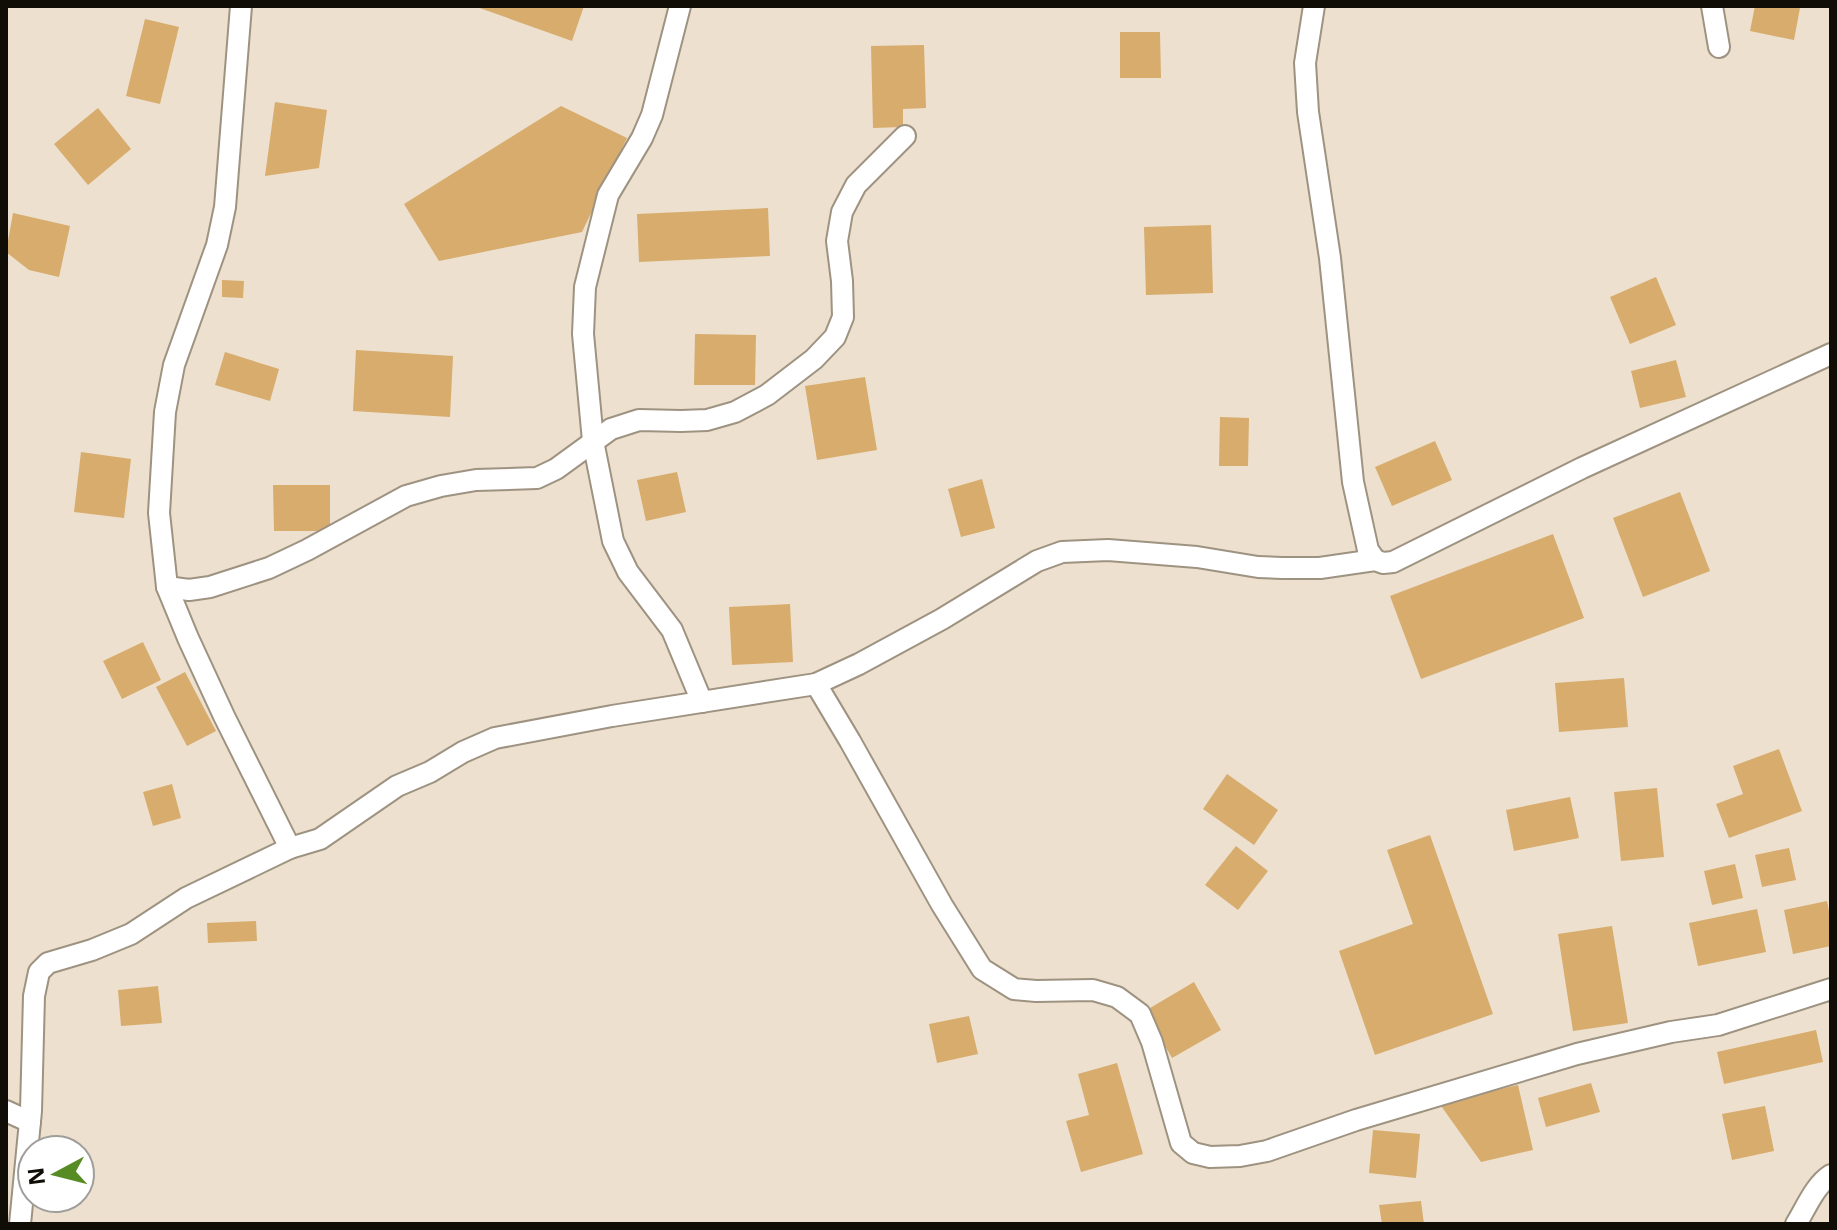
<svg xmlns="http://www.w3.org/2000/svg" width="1837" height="1230" viewBox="0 0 1837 1230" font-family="'Open Sans',sans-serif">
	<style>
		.building { fill: #d7ac6d }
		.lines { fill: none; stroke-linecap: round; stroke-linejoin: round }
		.minor-casing { stroke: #9e9281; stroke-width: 24 }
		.minor { stroke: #fff; stroke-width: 20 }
	</style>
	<rect width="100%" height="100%" fill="#ede0ce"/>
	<g class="building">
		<path d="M474 6H584L572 41Z"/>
		<path d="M1755 6H1788L1800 8 1794 40 1750 31Z"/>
		<path d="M145 19 179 27 160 104 126 96Z"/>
		<path d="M1120 32H1160L1161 78H1120Z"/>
		<path d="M924 45 926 108 903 109V127L873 128 871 46Z"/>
		<path d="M275 102 327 110 319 168 265 176Z"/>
		<path d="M561 106 627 138 582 232 439 261 404 204Z"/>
		<path d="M98 108 131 149 88 185 54 144Z"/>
		<path d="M768 208 770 256 639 262 637 214Z"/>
		<path d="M13 213 70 226 59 277 29 270 6 252Z"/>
		<path d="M1211 225 1213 293 1146 295 1144 227Z"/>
		<path d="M1656 277 1676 325 1630 344 1610 297Z"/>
		<path d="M222 280 244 281 243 298 222 297Z"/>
		<path d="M695 334 756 335 755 385H694Z"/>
		<path d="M356 350 453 356 450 417 353 411Z"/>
		<path d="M225 352 279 369 270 401 215 385Z"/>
		<path d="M1676 360 1686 397 1640 408 1631 371Z"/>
		<path d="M865 377 877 450 817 460 805 386Z"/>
		<path d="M1220 417 1249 418 1248 466H1219Z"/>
		<path d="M1435 441 1452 480 1392 506 1375 467Z"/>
		<path d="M81 452 131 459 124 518 74 512Z"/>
		<path d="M677 472 686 512 646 521 637 480Z"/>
		<path d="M982 479 995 528 961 537 948 489Z"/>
		<path d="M273 485H330V531H274Z"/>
		<path d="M1680 492 1710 571 1643 597 1613 518Z"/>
		<path d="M1553 534 1584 618 1421 679 1390 596Z"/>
		<path d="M790 604 793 662 732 665 729 607Z"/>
		<path d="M143 642 161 680 122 699 103 661Z"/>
		<path d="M185 672 216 731 187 746 156 687Z"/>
		<path d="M1624 678 1628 727 1559 732 1555 683Z"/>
		<path d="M1779 749 1802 811 1729 838 1716 804 1743 794 1733 766Z"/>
		<path d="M1227 774 1278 810 1254 845 1203 809Z"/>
		<path d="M172 784 181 818 153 826 143 792Z"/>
		<path d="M1657 788 1664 857 1621 861 1614 792Z"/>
		<path d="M1570 797 1579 838 1514 851 1506 810Z"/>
		<path d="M1430 835 1493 1014 1375 1055 1339 951 1413 924 1387 850Z"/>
		<path d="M1236 846 1268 871 1238 910 1205 885Z"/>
		<path d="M1789 848 1796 880 1762 887 1755 855Z"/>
		<path d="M1735 864 1743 898 1712 905 1704 871Z"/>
		<path d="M1827 901 1831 921V946L1793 954 1784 910Z"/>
		<path d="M1757 909 1766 952 1698 966 1689 923Z"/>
		<path d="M256 921 257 941 208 943 207 923Z"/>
		<path d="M1612 926 1628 1023 1573 1031 1558 934Z"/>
		<path d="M1194 982 1221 1030 1172 1058 1145 1011Z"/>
		<path d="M158 986 162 1023 121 1026 118 990Z"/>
		<path d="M969 1016 978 1054 937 1063 929 1024Z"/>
		<path d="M1816 1030 1823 1062 1724 1084 1717 1052Z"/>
		<path d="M1117 1063 1143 1154 1081 1172 1066 1121 1089 1115 1078 1074Z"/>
		<path d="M1591 1083 1600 1112 1546 1127 1538 1098Z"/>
		<path d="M1518 1085 1533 1150 1481 1162 1439 1103Z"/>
		<path d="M1765 1106 1774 1151 1732 1160 1722 1114Z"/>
		<path d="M1373 1130 1420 1134 1416 1178 1369 1173Z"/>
		<path d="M1421 1201 1424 1224H1382L1379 1205Z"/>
	</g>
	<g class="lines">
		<defs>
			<g id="minor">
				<path d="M241 6 225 207 217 245 174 365 165 412 159 513 167 587 188 638 224 716 290 848"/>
				<path d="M680 6 652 115 642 138 608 195 585 287 583 334 593 441 613 541 628 572 672 630 702 702"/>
				<path d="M1314 6 1305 63 1308 112 1330 258 1353 482 1368 550 1375 560"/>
				<path d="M1712 6 1719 47"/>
				<path d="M167 587 189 590 210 587 269 568 307 550 406 496 441 486 476 480 537 478 556 469 611 429 639 420 681 421 707 420 735 412 767 395 814 359 835 337 843 317 842 281 837 241 842 212 856 185 905 136"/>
				<path d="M816 684 850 741 942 905 982 969 1014 989 1036 991 1093 990 1117 997 1140 1014 1152 1042 1181 1143 1193 1153 1210 1157 1240 1156 1267 1151 1356 1120 1577 1054 1671 1032 1718 1025 1831 989"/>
				<path d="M6 1111 30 1122"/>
				<path d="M20 1224 31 1111 34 996 39 972 48 963 92 950 131 934 186 898 290 848 320 839 397 786 430 772 463 752 495 738 612 716 816 684 859 664 942 619 1037 561 1062 552 1108 550 1197 557 1258 567 1282 568H1320L1375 560 1383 563 1393 562 1582 468 1831 354"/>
				<path d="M1796 1224C1806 1208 1815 1185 1831 1175"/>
			</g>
		</defs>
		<use href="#minor" class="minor-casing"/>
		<use href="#minor" class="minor"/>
	</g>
	<rect width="1837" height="1230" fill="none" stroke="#100c06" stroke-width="16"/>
	<g transform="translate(56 1174) rotate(263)"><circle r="38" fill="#ffffff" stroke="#9f9e9b" stroke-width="2"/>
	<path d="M0-6L14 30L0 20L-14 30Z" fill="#578b24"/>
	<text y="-12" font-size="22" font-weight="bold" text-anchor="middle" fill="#100c06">N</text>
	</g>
</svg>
